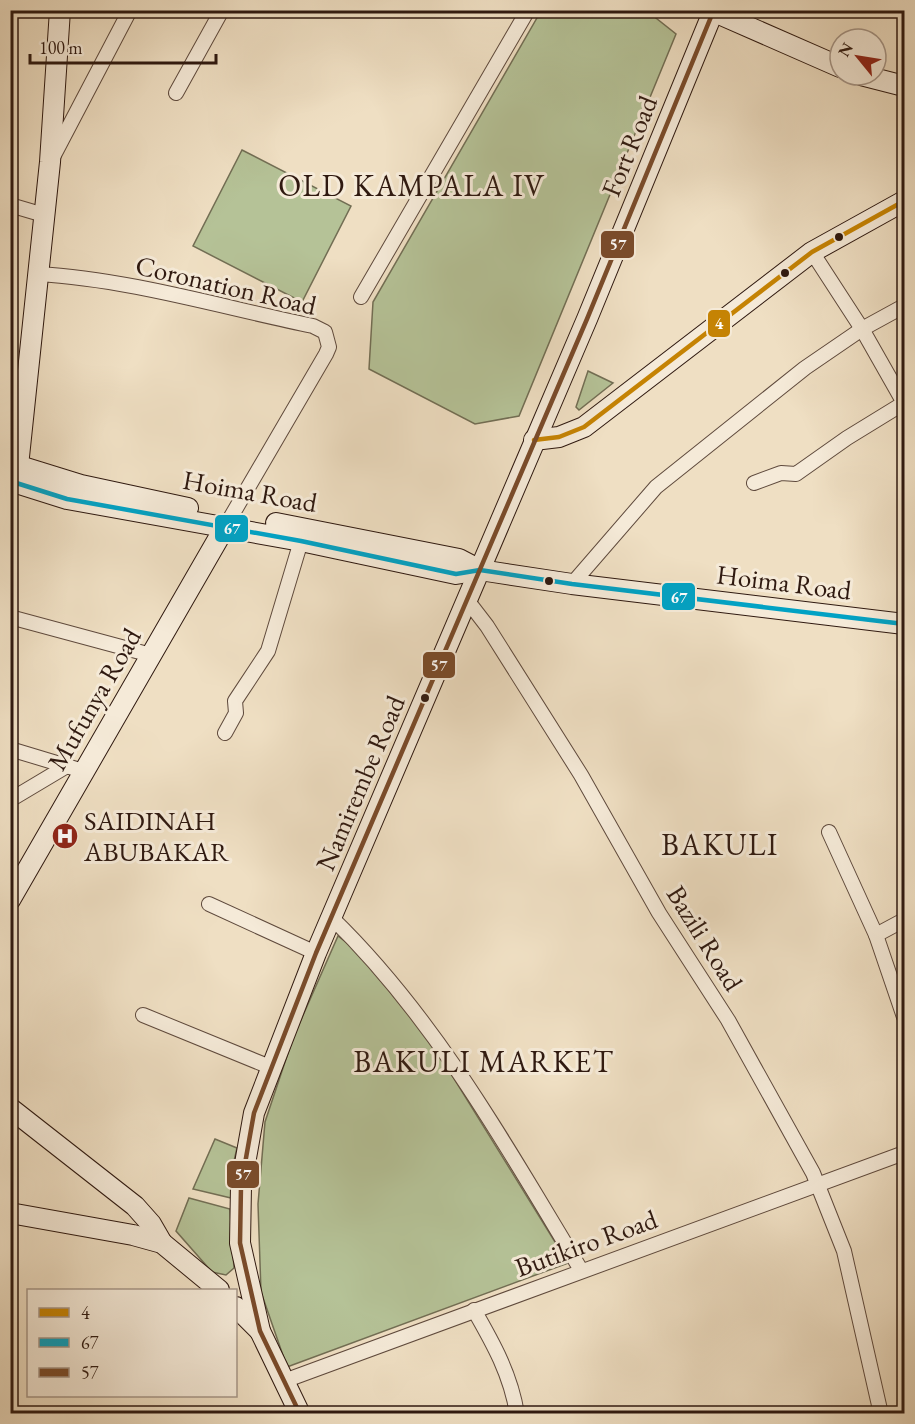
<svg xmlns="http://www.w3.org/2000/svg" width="915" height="1424" viewBox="0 0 915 1424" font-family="'EB Garamond',serif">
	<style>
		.green { fill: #b5c297; stroke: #726e54; stroke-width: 1.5 }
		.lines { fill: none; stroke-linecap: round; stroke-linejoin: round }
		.street-casing { stroke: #5f4a3d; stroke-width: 16 }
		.secondary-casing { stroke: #2f1910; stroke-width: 22 }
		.street { stroke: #f5ead8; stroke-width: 14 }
		.secondary { stroke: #f5ead8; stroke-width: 20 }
		.bus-1-casing { stroke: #f5ead8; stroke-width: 9 }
		.bus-2-casing { stroke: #f5ead8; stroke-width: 9 }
		.bus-3-casing { stroke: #f5ead8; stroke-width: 9 }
		.bus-1 { stroke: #c58304; stroke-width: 4.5 }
		.bus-2 { stroke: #02a2c4; stroke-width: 4.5 }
		.bus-3 { stroke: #7a4b2a; stroke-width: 4.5 }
		.bus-dot { fill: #2f1910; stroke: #f5ead8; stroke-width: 2 }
		.labels { text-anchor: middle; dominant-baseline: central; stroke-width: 6; stroke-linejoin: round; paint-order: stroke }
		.street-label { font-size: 27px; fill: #2f1910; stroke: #f5ead8 }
		.poi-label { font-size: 27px; fill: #2f1910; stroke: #f5ead8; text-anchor: start }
		.quarter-label { font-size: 30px; letter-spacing: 1.5px; fill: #2f1910; stroke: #f5ead8 }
		.line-badge { stroke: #f5ead8; stroke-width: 2 }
		.badge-label { font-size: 16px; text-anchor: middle; font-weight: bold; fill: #fff }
	</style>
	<rect width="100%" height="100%" fill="#efdfc3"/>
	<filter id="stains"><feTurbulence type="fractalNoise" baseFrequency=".00333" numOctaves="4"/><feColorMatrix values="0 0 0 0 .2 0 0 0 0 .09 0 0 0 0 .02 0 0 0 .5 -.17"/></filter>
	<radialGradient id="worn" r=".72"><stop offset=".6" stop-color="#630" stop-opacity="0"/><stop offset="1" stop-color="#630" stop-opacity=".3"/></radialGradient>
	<g class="green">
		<path d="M541 11H647L676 34 519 416 475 424 369 369 373 302Z"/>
		<path d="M242 150 351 206 302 302 193 246Z"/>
		<path d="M588 371 613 383 579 410 576 407Z"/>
		<path d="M338 936 355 949 432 1043 568 1263 287 1367 261 1292 258 1204 265 1122 293 1038Z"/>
		<path d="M215 1139 237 1148 231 1174V1198L193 1189Z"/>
		<path d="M189 1198 230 1209 234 1268 226 1275 212 1272 176 1231Z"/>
	</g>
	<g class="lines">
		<defs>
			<g id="street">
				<path d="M176 93 222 10"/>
				<path d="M54 155 130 10"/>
				<path d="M10 205 44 215"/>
				<path d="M812 252 862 329 904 403"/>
				<path d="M38 274C128 279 225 308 313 326L325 332 329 347 326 354 225 527"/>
				<path d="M361 297 528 10"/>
				<path d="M754 483 781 473 796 474 847 438 904 403"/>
				<path d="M572 584 656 487 805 368 862 329 904 306"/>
				<path d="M467 600 487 626 581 775 659 913 728 1020 813 1173 844 1251 881 1414"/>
				<path d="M10 617 151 655"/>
				<path d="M225 733 236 713 235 701 268 651 301 541"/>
				<path d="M10 749 83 771"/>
				<path d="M10 800 67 766"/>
				<path d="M829 832 876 935 904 1017"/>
				<path d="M209 904 316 953"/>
				<path d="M332 918C435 1018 507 1147 581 1270"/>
				<path d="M876 935 904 920"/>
				<path d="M143 1015 270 1067"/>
				<path d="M474 1310C493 1343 511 1375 517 1414"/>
				<path d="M284 1381 904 1153"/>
			</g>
			<g id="secondary">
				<path d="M710 10 840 67"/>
				<path d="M861 75 904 86"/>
				<path d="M534 440 559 437 584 427 812 252 904 201"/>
				<path d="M10 463 81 485 188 508"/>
				<path d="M18 466 50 162 60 10"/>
				<path d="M10 481 67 499 301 541 456 574 480 570 572 584 904 624"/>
				<path d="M276 523 459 559 480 570"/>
				<path d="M10 900 225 527"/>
				<path d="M10 1108 135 1206 151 1224 162 1243"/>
				<path d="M10 1213 133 1235 162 1243 219 1290"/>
				<path d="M236 1307 260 1331"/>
				<path d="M300 1414 260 1331 240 1243 241 1186 254 1113 316 953 587 319 713 12"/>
			</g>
		</defs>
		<use href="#street" class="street-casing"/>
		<use href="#secondary" class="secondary-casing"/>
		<use href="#street" class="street"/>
		<use href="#secondary" class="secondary"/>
		<defs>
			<path id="bus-1" d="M534 440 559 437 584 427 812 252 904 201"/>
			<path id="bus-2" d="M10 481 67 499 301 541 456 574 480 570 572 584 904 624"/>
			<path id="bus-3" d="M300 1414 260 1331 240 1243 241 1186 254 1113 316 953 587 319 713 12"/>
		</defs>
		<use href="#bus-1" class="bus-1-casing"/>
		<use href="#bus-2" class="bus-2-casing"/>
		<use href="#bus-3" class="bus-3-casing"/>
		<use href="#bus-1" class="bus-1"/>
		<use href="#bus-2" class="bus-2"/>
		<use href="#bus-3" class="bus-3"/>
	</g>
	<defs>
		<symbol id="hospital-disc" viewBox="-11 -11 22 22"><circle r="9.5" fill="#8f2418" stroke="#f5ead8"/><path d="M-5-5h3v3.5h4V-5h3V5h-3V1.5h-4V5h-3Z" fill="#fff"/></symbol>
	</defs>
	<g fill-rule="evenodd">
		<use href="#hospital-disc" x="50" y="821" width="30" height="30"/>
	</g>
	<g class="bus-dot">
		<circle cx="839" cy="237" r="5"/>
		<circle cx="785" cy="273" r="5"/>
		<circle cx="549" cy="581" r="5"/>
		<circle cx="425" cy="698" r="5"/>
	</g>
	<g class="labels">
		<g class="street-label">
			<text transform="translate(629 146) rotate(-68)">Fort Road</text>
			<text transform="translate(226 285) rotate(13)">Coronation Road</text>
			<text transform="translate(250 491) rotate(10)">Hoima Road</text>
			<text transform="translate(784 582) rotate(7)">Hoima Road</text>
			<text transform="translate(94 699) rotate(-60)">Mufunya Road</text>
			<text transform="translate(360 783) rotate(-67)">Namirembe Road</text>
			<text transform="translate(705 938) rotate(58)">Bazili Road</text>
			<text transform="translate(586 1243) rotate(-20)">Butikiro Road</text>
		</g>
		<g class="poi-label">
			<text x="84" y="820">SAIDINAH<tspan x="84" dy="31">ABUBAKAR</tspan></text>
		</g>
		<g class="quarter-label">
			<text x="412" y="185">OLD KAMPALA IV</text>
			<text x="720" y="844">BAKULI</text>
			<text x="484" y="1061">BAKULI MARKET</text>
		</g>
	</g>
	<g class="line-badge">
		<rect x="600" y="230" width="35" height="29" rx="6" fill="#7a4b2a"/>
		<rect x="707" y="309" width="24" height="29" rx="6" fill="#c58304"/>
		<rect x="214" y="514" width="35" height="29" rx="6" fill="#02a2c4"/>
		<rect x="661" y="582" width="35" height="29" rx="6" fill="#02a2c4"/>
		<rect x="422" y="651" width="34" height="28" rx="6" fill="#7a4b2a"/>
		<rect x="226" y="1160" width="34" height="29" rx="6" fill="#7a4b2a"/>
	</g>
	<g class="badge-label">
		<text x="618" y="250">57</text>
		<text x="719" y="329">4</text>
		<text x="232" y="534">67</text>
		<text x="679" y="603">67</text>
		<text x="439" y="671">57</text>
		<text x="243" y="1180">57</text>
	</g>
	<rect width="915" height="1424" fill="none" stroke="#efdfc3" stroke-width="36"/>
	<rect x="12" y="12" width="891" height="1400" fill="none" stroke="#2f1910" stroke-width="3"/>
	<rect x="18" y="18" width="879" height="1388" fill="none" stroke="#2f1910" stroke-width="1.5"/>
	<rect x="27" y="1289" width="210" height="108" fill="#f5ead8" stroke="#a69688" stroke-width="1.5"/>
	<rect x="39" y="1308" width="30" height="9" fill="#c58304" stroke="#a69688" stroke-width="1.5"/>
	<text x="81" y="1319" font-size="18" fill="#2f1910">4</text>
	<rect x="39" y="1338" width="30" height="9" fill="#02a2c4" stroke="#a69688" stroke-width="1.5"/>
	<text x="81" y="1349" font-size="18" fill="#2f1910">67</text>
	<rect x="39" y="1368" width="30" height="9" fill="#7a4b2a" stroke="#a69688" stroke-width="1.5"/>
	<text x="81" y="1379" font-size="18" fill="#2f1910">57</text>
	<g transform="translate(858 57) rotate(300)"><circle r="28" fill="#f5ead8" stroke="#a69688" stroke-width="1.5"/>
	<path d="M0-4.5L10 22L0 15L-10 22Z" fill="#8f2418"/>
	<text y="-9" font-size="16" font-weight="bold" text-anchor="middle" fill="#2f1910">N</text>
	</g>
	<path d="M30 54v9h186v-9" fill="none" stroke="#2f1910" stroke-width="3"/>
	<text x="39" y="54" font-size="18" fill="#2f1910" stroke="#f5ead8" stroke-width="4.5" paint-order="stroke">100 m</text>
	<rect width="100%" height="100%" filter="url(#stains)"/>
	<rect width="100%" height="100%" fill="url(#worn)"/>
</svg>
